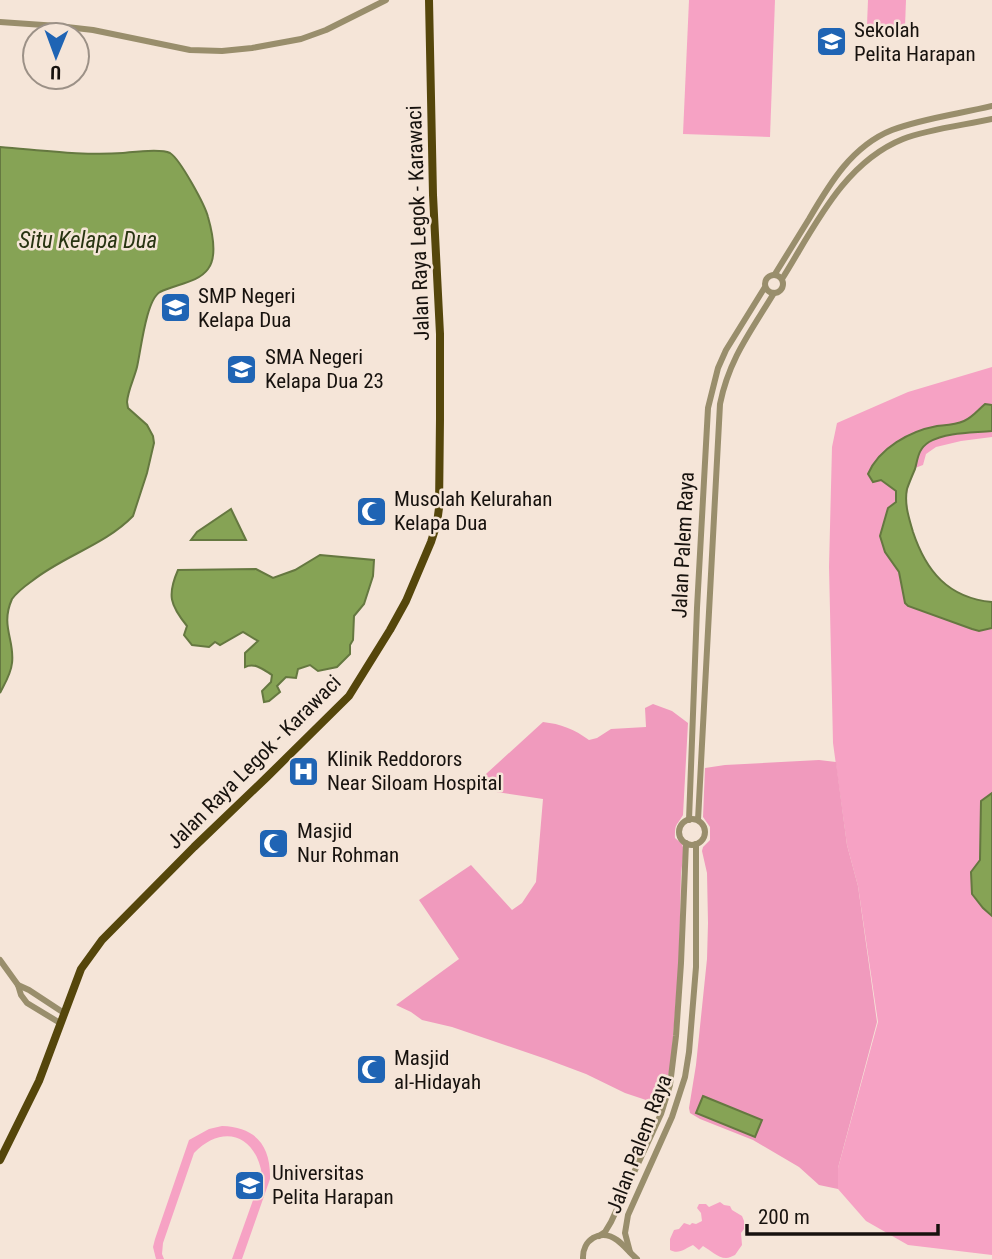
<svg xmlns="http://www.w3.org/2000/svg" width="992" height="1259" viewBox="0 0 992 1259" font-family="'Roboto Condensed',sans-serif">
	<style>
		.green { fill: #f6a2c4 }
		.forest { fill: #f09abd }
		.water { fill: #86a355; stroke: #657840; stroke-width: 2 }
		.lines { fill: none; stroke-linecap: round; stroke-linejoin: round }
		.tertiary { stroke: #998e6c; stroke-width: 6 }
		.primary { stroke: #55460b; stroke-width: 8 }
		.labels { text-anchor: middle; dominant-baseline: central; stroke-width: 5; stroke-linejoin: round; paint-order: stroke }
		.poi-label { font-size: 21px; fill: #17120e; stroke: #f5e5d8; text-anchor: start }
		.street-label { font-size: 21px; fill: #17120e; stroke: #f5e5d8 }
		.water-label { font-size: 23px; font-style: italic; fill: #283412; stroke: #f5e5d8 }
	</style>
	<rect width="100%" height="100%" fill="#f5e5d8"/>
	<g class="green">
		<path d="M689 0H775L770 137 683 134Z"/>
		<path d="M868 0H906L905 27 867 25Z"/>
		<path d="M992 367V437L961 441 936 447 926 454 923 465 915 468C912 476 908 485 907 494 906 507 909 518 913 531 926 570 948 598 992 602V1255L908 1245 866 1221 838 1189V1168L878 1022 858 886 847 845 833 743 829 567 832 447 837 423 908 392Z"/>
		<path d="M222 1126C256 1127 271 1146 270 1179L242 1259H232L262 1175C256 1135 223 1123 194 1153L163 1243 162 1254 164 1259H156L153 1247 155 1239 189 1140 209 1129Z"/>
		<path d="M720 1202 724 1205 730 1206 732 1210 742 1216 744 1221V1229L741 1233 742 1245 735 1255C732 1256 729 1258 726 1258 718 1258 710 1250 703 1246L699 1250 693 1245C686 1248 679 1255 670 1250V1239L674 1230 679 1229 684 1223 690 1225 692 1223 696 1224 702 1221 701 1213 697 1208 699 1204H706L709 1207Z"/>
	</g>
	<g class="forest">
		<path d="M653 704 672 711 688 723 683 815C676 827 675 823 675 838L682 844 684 851 681 873 679 962 671 1063 666 1085 659 1101 655 1103 625 1093 586 1074 546 1059 452 1027 422 1020 411 1012 396 1005 459 959 419 900 471 865 512 910 522 903 536 882 543 799 476 789 475 784 543 722C561 724 574 729 589 740L597 738 611 729 646 727 645 708Z"/>
		<path d="M819 760 836 762 847 845 858 886 877 1022 838 1168V1189L819 1185 799 1167 753 1140 700 1119 690 1113 689 1108 696 1065 707 959 708 923 707 873 702 851 703 847 710 840V827L703 817 705 768 725 765Z"/>
	</g>
	<g class="water">
		<path d="M0 147C40 150 82 156 123 153 134 152 160 148 170 153 180 159 205 205 208 217 212 231 218 256 208 269 198 283 175 284 160 292 146 300 141 350 137 367 134 379 128 390 127 402L128 408 147 425 153 436 154 443 147 473 133 516C105 545 63 556 32 581 25 586 17 592 12 599 0 626 15 640 12 663 11 674 5 683 0 693Z"/>
		<path d="M985 404 992 405V431C972 433 947 432 929 442 918 449 918 458 915 469 912 476 909 483 907 489 904 504 909 518 913 532 926 571 948 598 992 602V628L979 631 972 629 908 606 905 603 899 572 885 552 880 536 888 508 896 502V491L881 480 873 482 868 474C879 448 910 431 937 426 947 425 955 425 964 421 973 417 978 410 985 404Z"/>
		<path d="M231 509 246 540H191L197 532Z"/>
		<path d="M320 555 374 560 373 576 364 604 354 616 353 640 350 645V654L337 667 318 671 310 665 298 669 296 678 286 677 277 686 280 692 269 701 264 702 262 691 271 682 272 675C264 670 255 662 245 667V653L258 641 243 632 220 645 215 642 209 647 192 645 184 635 187 626C170 605 167 595 178 570L256 569 273 578 295 570Z"/>
		<path d="M992 793V916L983 908 972 894 971 872 980 860 981 801Z"/>
		<path d="M703 1096 762 1120 755 1137 696 1113Z"/>
	</g>
	<g class="lines">
		<g class="tertiary">
			<path d="M0 22 58 26 93 30 190 50 222 51 252 48 301 39 326 30 386 0"/>
			<path d="M775 274C786 256 798 237 809 219 830 183 852 146 892 130 924 118 959 114 992 106"/>
			<circle cx="774" cy="284" r="9"/>
			<path d="M782 279C814 228 843 163 903 139 928 129 965 125 992 119"/>
			<circle cx="692" cy="832" r="13"/>
			<path d="M689 820 697 608 708 408 718 368 726 350 765 287"/>
			<path d="M698 820 720 404C729 359 751 331 774 293"/>
			<path d="M0 960 18 985 21 995 27 1003 60 1023"/>
			<path d="M18 985 29 990 64 1013"/>
			<path d="M599 1236 605 1232 611 1222 661 1114 670 1085 676 1036 681 963 686 843"/>
			<path d="M630 1252 625 1233 628 1215 672 1117 685 1077 689 1052 696 967V844"/>
			<path d="M583 1259C582 1240 600 1228 617 1240 624 1245 630 1253 637 1259"/>
		</g>
		<path class="primary" d="M0 1160 39 1081 81 969 102 940 194 847 267 777 349 696 390 630 406 601 431 542 437 523 439 508 440 419V334L433 195 429 0"/>
	</g>
	<defs>
		<symbol id="school-square" viewBox="-11 -11 22 22"><rect x="-9" y="-9" width="18" height="18" rx="4" fill="#1f64b4" stroke="#f5e5d8"/><path d="M0-5L7-2L0 1L-7-2ZM-4 1L0 2.5L4 1V4Q0 6-4 4Z" fill="#fff"/></symbol>
		<symbol id="mosque-square" viewBox="-11 -11 22 22"><rect x="-9" y="-9" width="18" height="18" rx="4" fill="#1f64b4" stroke="#f5e5d8"/><path d="M3.5-4.9A6 6 0 1 0 3.5 4.9A5 5 0 1 1 3.5-4.9Z" fill="#fff"/></symbol>
		<symbol id="hospital-square" viewBox="-11 -11 22 22"><rect x="-9" y="-9" width="18" height="18" rx="4" fill="#1f64b4" stroke="#f5e5d8"/><path d="M-5-5h3v3.5h4V-5h3V5h-3V1.5h-4V5h-3Z" fill="#fff"/></symbol>
		<symbol id="university-square" viewBox="-11 -11 22 22"><rect x="-9" y="-9" width="18" height="18" rx="4" fill="#1f64b4" stroke="#f5e5d8"/><path d="M0-5L7-2L0 1L-7-2ZM-4 1L0 2.5L4 1V4Q0 6-4 4Z" fill="#fff"/></symbol>
	</defs>
	<g fill-rule="evenodd">
		<use href="#school-square" x="814" y="24" width="35" height="35"/>
		<use href="#school-square" x="158" y="290" width="35" height="35"/>
		<use href="#school-square" x="224" y="352" width="35" height="35"/>
		<use href="#mosque-square" x="354" y="494" width="35" height="35"/>
		<use href="#hospital-square" x="286" y="754" width="35" height="35"/>
		<use href="#mosque-square" x="256" y="826" width="35" height="35"/>
		<use href="#mosque-square" x="354" y="1052" width="35" height="35"/>
		<use href="#university-square" x="232" y="1168" width="35" height="35"/>
	</g>
	<g class="labels">
		<g class="poi-label">
			<text x="854" y="30">Sekolah<tspan x="854" dy="24">Pelita Harapan</tspan></text>
			<text x="198" y="296">SMP Negeri<tspan x="198" dy="24">Kelapa Dua</tspan></text>
			<text x="265" y="357">SMA Negeri<tspan x="265" dy="24">Kelapa Dua 23</tspan></text>
			<text x="394" y="499">Musolah Kelurahan<tspan x="394" dy="24">Kelapa Dua</tspan></text>
			<text x="327" y="759">Klinik Reddorors<tspan x="327" dy="24">Near Siloam Hospital</tspan></text>
			<text x="297" y="831">Masjid<tspan x="297" dy="24">Nur Rohman</tspan></text>
			<text x="394" y="1058">Masjid<tspan x="394" dy="24">al-Hidayah</tspan></text>
			<text x="272" y="1173">Universitas<tspan x="272" dy="24">Pelita Harapan</tspan></text>
		</g>
		<g class="street-label">
			<text transform="translate(418 223) rotate(-92)">Jalan Raya Legok - Karawaci</text>
			<text transform="translate(683 545) rotate(-87)">Jalan Palem Raya</text>
			<text transform="translate(254 762) rotate(-45)">Jalan Raya Legok - Karawaci</text>
			<text transform="translate(639 1144) rotate(-69)">Jalan Palem Raya</text>
		</g>
		<g class="water-label">
			<text x="88" y="240">Situ Kelapa Dua</text>
		</g>
	</g>
	<g transform="translate(56 56) rotate(181)"><circle r="33" fill="#f5e5d8" stroke="#9c9187" stroke-width="2"/>
	<path d="M0-5L12 26L0 18L-12 26Z" fill="#1f64b4"/>
	<text y="-10" font-size="19" font-weight="bold" text-anchor="middle" fill="#17120e">U</text>
	</g>
	<path d="M747 1224v10h191v-10" fill="none" stroke="#17120e" stroke-width="3.5"/>
	<text x="758" y="1224" font-size="21" fill="#17120e" stroke="#f5e5d8" stroke-width="5" paint-order="stroke">200 m</text>
</svg>
